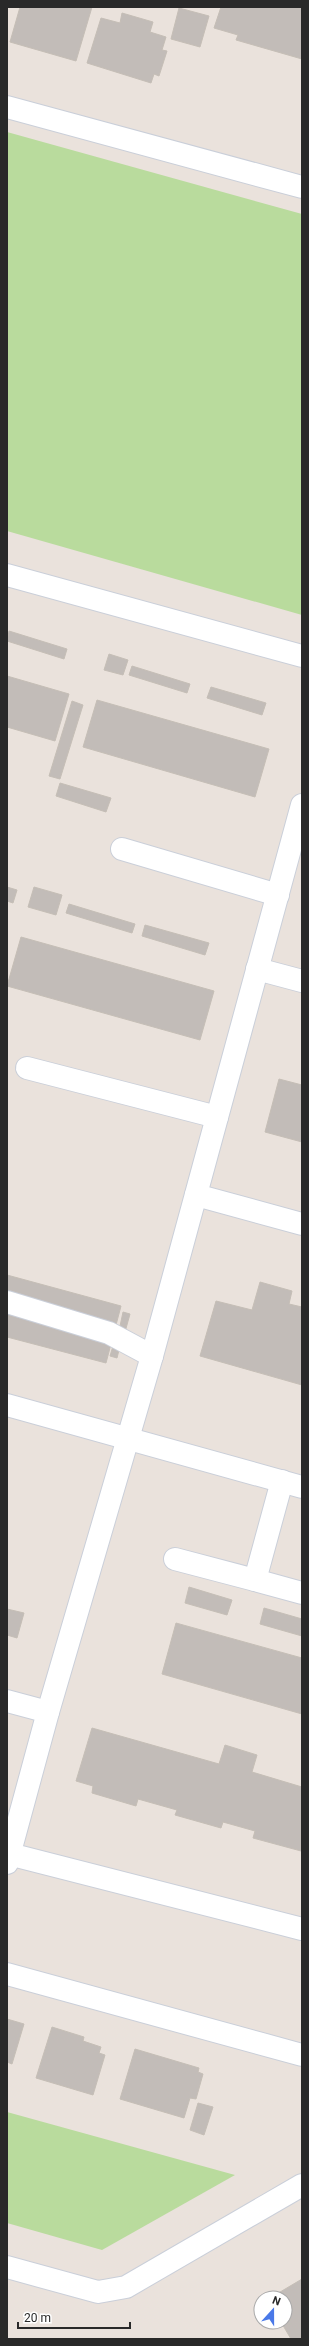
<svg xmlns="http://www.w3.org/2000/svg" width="309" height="2346" viewBox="0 0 309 2346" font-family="Roboto,sans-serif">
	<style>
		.green { fill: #b9db9d }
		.building { fill: #c2bcb8; stroke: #c5beb6 }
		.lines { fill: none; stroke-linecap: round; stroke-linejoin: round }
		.minor-casing { stroke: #cacfd9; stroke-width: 24 }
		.minor { stroke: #fff; stroke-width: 22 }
	</style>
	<rect width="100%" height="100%" fill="#eae2dc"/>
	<g class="green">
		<path d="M7 132 302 214V615L7 531Z"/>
		<path d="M7 2112 235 2175 102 2250 7 2223Z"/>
	</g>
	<g class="building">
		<path d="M20 7H92L76 61 10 42Z"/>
		<path d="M221 7H302V59L236 40 238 35 214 28Z"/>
		<path d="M179 8 209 16 200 47 171 39Z"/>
		<path d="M122 13 153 22 150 32 166 37 162 50 167 51 159 76 154 74 151 83 87 63 101 18 120 23Z"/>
		<path d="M9 631 67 649 64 659 7 641Z"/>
		<path d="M109 654 128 660 123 675 104 670Z"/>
		<path d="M132 666 190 684 187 693 129 675Z"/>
		<path d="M7 676 69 694 55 741 7 727Z"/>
		<path d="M211 687 266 703 262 715 207 698Z"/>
		<path d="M97 700 269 749 255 797 83 747Z"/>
		<path d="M72 701 83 705 60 779 49 776Z"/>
		<path d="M60 783 111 798 106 812 56 796Z"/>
		<path d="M7 887 17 890 13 903 7 901Z"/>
		<path d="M34 887 62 895 56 915 28 907Z"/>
		<path d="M69 904 135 924 132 933 66 913Z"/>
		<path d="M145 925 209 943 205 955 142 936Z"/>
		<path d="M21 937 214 991 200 1040 7 986Z"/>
		<path d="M279 1079 302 1085V1142L265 1132Z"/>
		<path d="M7 1275 121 1306 106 1363 7 1337Z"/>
		<path d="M260 1282 292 1291 289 1304 302 1307V1385L200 1356 216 1301 252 1310Z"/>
		<path d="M123 1312 130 1314 125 1332 119 1331Z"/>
		<path d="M116 1336 122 1338 117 1358 110 1356Z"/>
		<path d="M189 1587 232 1600 227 1615 185 1603Z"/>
		<path d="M264 1608 302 1619V1636L260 1624Z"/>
		<path d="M7 1609 24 1613 17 1638 7 1635Z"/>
		<path d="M176 1623 302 1658V1714L162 1674Z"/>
		<path d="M92 1728 219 1764 225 1745 257 1755 252 1772 302 1787 301 1851 253 1838 255 1831 223 1822 221 1828 175 1815 177 1810 138 1799 136 1806 92 1793 93 1786 76 1781Z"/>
		<path d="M7 2019 24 2024 12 2064 7 2062Z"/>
		<path d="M52 2027 84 2037 83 2041 101 2047 99 2053 105 2055 93 2095 36 2078Z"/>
		<path d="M135 2049 199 2068 198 2072 203 2074 196 2099 190 2098 184 2118 120 2099Z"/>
		<path d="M198 2103 213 2107 204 2135 190 2130Z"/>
		<path d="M302 2279V2339H291L281 2322H285V2298H270Z"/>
	</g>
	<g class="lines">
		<defs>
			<g id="minor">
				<path d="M7 107 302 187"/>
				<path d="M7 575 302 656"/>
				<path d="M122 849 278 895"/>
				<path d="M257 969 302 981"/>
				<path d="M27 1068 217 1117"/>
				<path d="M196 1195 302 1224"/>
				<path d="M7 1302 109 1333 152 1356"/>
				<path d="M7 1405 302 1487"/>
				<path d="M282 1481 255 1580 302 1593"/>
				<path d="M175 1559 255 1580"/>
				<path d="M7 1701 48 1712"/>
				<path d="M9 1854 302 1929"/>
				<path d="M7 1863 48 1712 152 1356 302 805"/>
				<path d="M7 1974 302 2055"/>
				<path d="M7 2267 98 2292 126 2287 302 2185"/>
			</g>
		</defs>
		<use href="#minor" class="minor-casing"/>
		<use href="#minor" class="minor"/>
	</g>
	<rect width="309" height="2346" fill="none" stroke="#292929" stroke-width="16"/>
	<g transform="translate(273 2310) rotate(21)"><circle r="19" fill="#ffffff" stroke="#a9a9a9"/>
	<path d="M0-3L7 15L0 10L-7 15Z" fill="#4a79e8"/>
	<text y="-6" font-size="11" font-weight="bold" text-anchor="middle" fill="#292929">N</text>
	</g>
	<path d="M18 2322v6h112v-6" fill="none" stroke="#292929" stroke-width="2"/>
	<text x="24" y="2322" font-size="12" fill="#292929" stroke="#ffffff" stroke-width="3" paint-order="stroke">20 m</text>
</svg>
